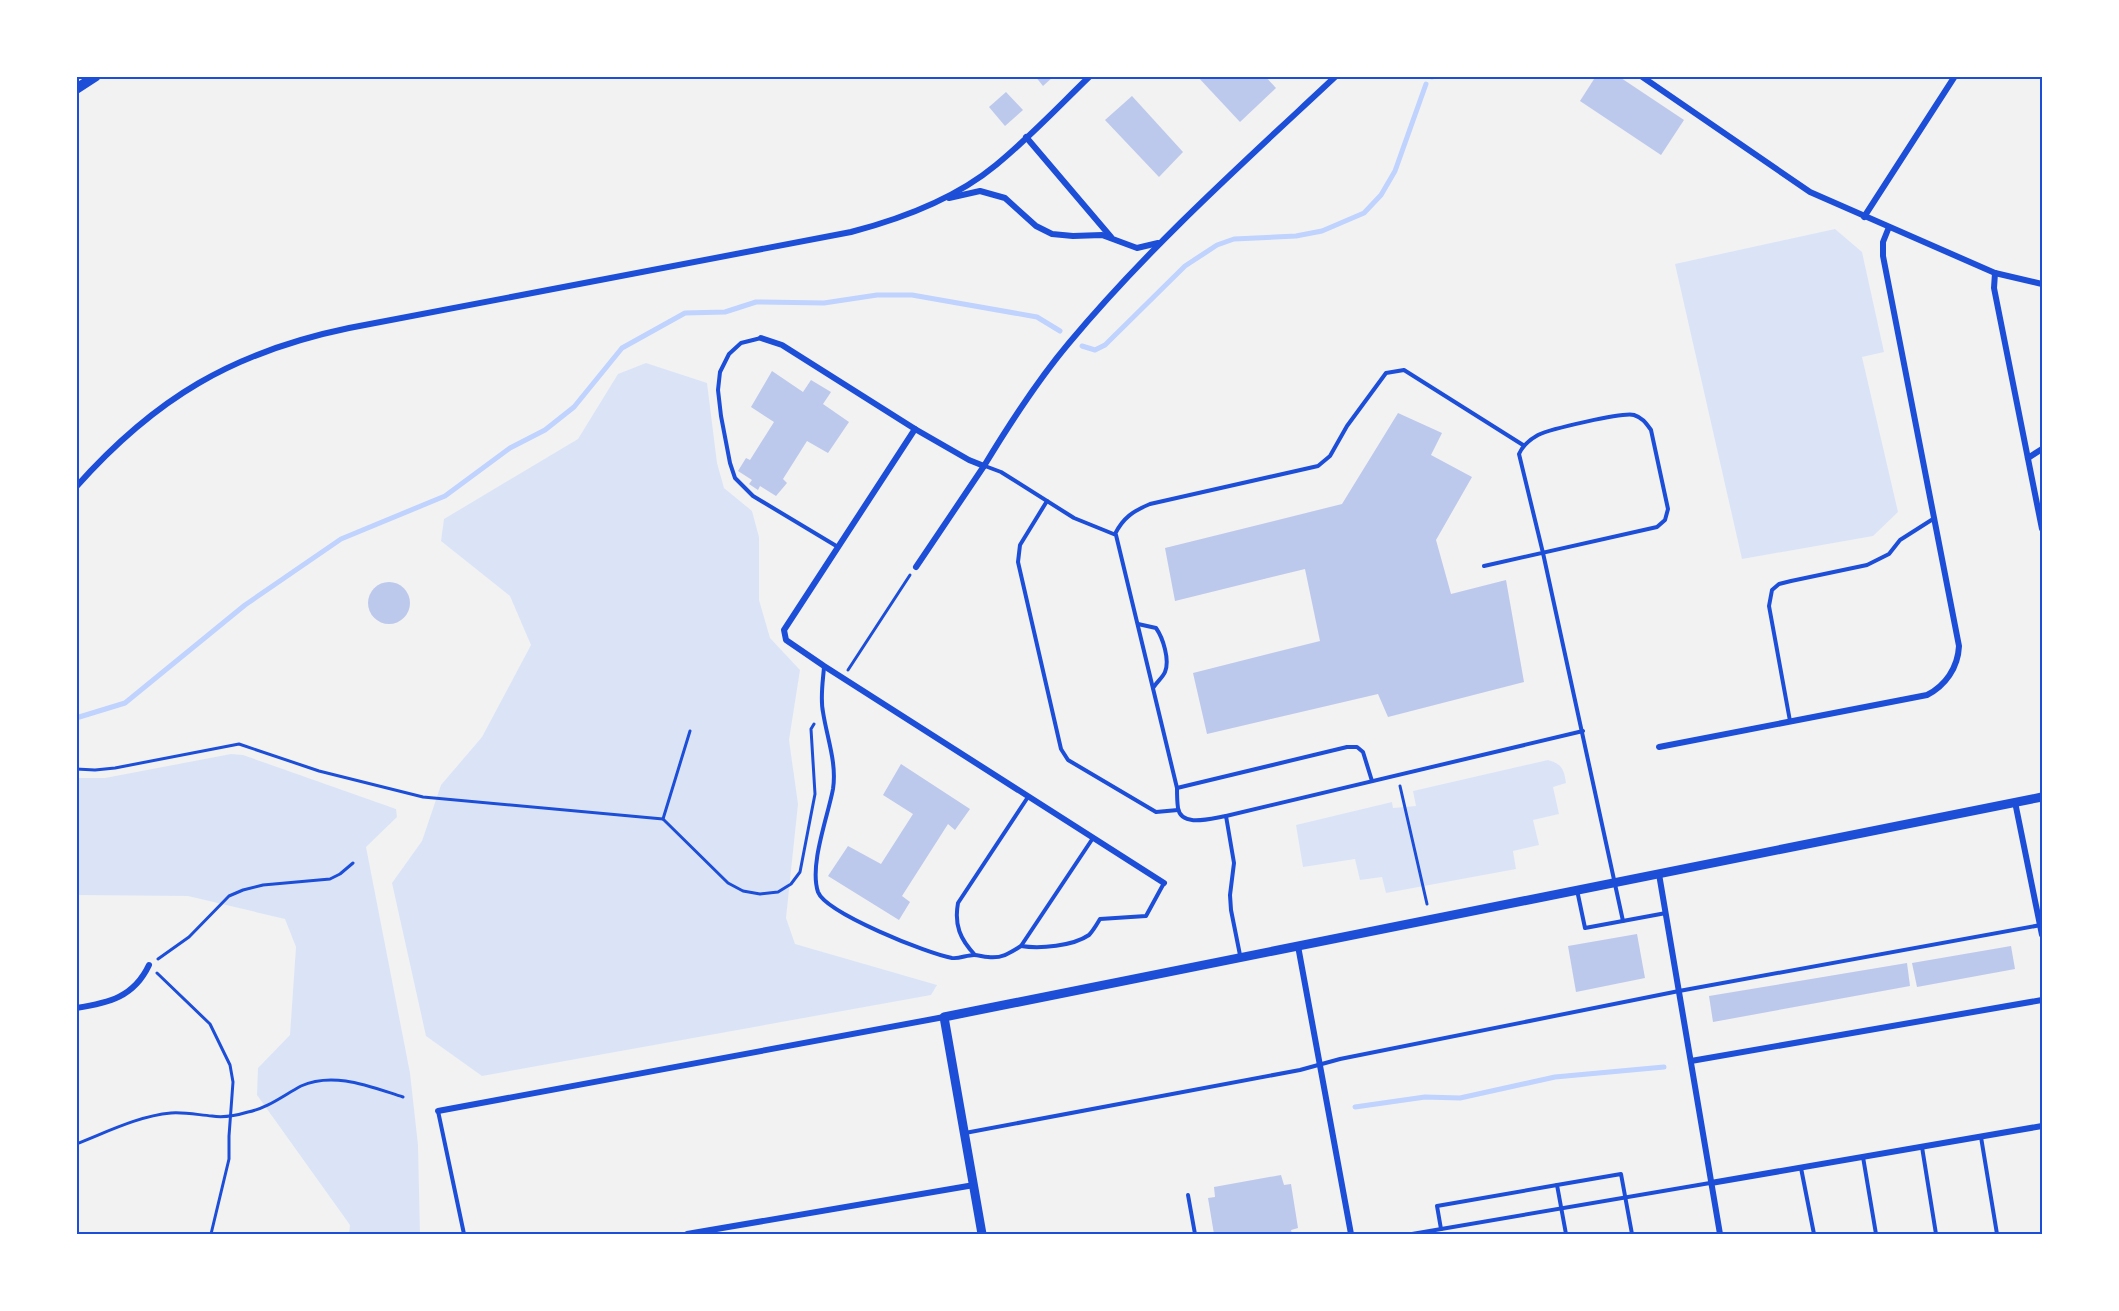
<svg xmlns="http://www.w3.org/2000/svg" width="2119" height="1311" viewBox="0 0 2119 1311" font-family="'Golos Text',sans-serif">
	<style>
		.green { fill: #dbe4f7 }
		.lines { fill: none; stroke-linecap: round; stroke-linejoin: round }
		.stream { stroke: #bfd3fe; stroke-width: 5 }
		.building { fill: #bdc9ec }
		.path { stroke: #1d4ed8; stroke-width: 3 }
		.service { stroke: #1d4ed8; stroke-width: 4 }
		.minor { stroke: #1d4ed8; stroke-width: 6 }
		.tertiary { stroke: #1d4ed8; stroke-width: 9 }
		.primary { stroke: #1d4ed8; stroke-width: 10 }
		.neatline { fill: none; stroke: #1d4ed8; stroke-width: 2 }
	</style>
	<rect width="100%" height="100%" fill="#f2f2f2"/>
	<g class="green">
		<path d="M1835 229 1862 252 1884 352 1862 357 1898 512 1873 536 1742 559 1675 264Z"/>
		<path d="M646 363 707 383 717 463 724 488 752 511 759 537V600L770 638 800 670 789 740 798 804 786 918 795 944 937 985 931 995 482 1076 426 1036 392 883 422 841 441 785 482 737 531 645 510 596 441 541 444 519 578 439 618 374Z"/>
		<path d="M231 754 243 755 396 809 397 817 366 847 410 1073 418 1145 420 1234H349L350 1225 257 1095 258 1068 290 1035 296 947 285 919 188 896 77 895 76 778H105Z"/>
		<path d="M1548 760C1562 764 1564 769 1566 783L1553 787 1559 814 1533 820 1539 845 1513 851 1516 869 1386 893 1382 877 1360 880 1355 859 1303 867 1296 825 1392 802 1393 808 1416 806 1413 791Z"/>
	</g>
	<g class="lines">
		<g class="stream">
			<path d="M1432 77V76"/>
			<path d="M1082 346 1095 350 1105 345 1185 266 1217 245 1234 239 1296 236 1322 231 1364 213 1381 195 1395 171 1426 84"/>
			<path d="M76 718 125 703 245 605 341 539 445 496 510 448 545 430 574 407 622 348 685 313 725 312 756 302 824 303 877 295H912L1037 317 1060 331"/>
			<path d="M1355 1107 1425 1097 1460 1098 1555 1077 1664 1067"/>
		</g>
	</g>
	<g class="building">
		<path d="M1035 76H1054L1043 86Z"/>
		<path d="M1197 76H1265L1276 88 1240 122Z"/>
		<path d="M1596 76H1618L1684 120 1661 155 1580 101Z"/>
		<path d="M1006 92 1023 110 1005 126 989 107Z"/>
		<path d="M1132 96 1183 152 1159 177 1105 120Z"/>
		<path d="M772 371 803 392 811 380 831 392 823 404 849 422 828 453 807 441 783 479 787 483 776 496 760 486 758 490 749 484 752 480 738 471 746 458 750 460 774 422 751 407Z"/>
		<path d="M1398 413 1442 433 1431 455 1472 477 1436 540 1451 594 1506 580 1524 682 1388 717 1378 694 1207 734 1193 673 1320 641 1305 569 1175 601 1165 548 1342 504Z"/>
		<circle cx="389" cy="603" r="21"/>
		<path d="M901 764 970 809 955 830 948 824 902 896 910 902 899 920 828 876 848 846 881 864 913 814 883 795Z"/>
		<path d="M1637 934 1645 978 1576 992 1568 946Z"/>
		<path d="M2011 946 2015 969 1917 987 1912 963Z"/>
		<path d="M1907 963 1910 986 1713 1022 1709 996Z"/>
		<path d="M1281 1175 1284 1185 1291 1184 1298 1228 1291 1230 1292 1234H1214L1208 1198 1215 1197 1214 1187Z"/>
	</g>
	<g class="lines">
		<g class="path">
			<path d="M848 670 910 575"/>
			<path d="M76 769 95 770 115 768 239 744 319 771 423 797 663 819 728 883 743 891 760 894 778 892 791 884 800 872 815 794 811 729 814 724"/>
			<path d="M1400 786 1427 904"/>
			<path d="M663 819 690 731"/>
			<path d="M158 959 189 937 229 896 243 890 263 885 330 879 340 874 353 863"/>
			<path d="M157 973 210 1024 230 1065 233 1082 229 1136V1159L211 1234"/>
			<path d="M76 1144C107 1132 138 1116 171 1113 185 1112 199 1115 212 1116 223 1118 238 1115 248 1112 268 1108 284 1095 301 1086 334 1071 371 1087 403 1097"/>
		</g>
		<g class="service">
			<path d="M761 338 741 343 729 354 720 372 718 390 721 416 730 463 735 478 753 496 838 547"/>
			<path d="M985 466 1001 472 1074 518 1116 535 1177 788C1177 794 1177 801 1178 808 1181 828 1212 818 1226 816L1234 863 1230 895 1231 910 1240 955"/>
			<path d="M1047 501 1020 545 1018 562 1061 749 1068 760 1156 812 1178 810"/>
			<path d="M1115 534C1123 518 1133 511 1150 504L1318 466 1330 456 1347 426 1386 373 1404 370 1523 445"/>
			<path d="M1484 566 1657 527 1665 520 1668 509 1651 430C1646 423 1643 418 1634 415 1623 412 1550 429 1538 435 1529 440 1523 445 1519 454L1543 553 1623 921"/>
			<path d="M1138 624 1156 628C1163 638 1170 660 1165 672 1163 677 1156 683 1153 688"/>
			<path d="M824 667C823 681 820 698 823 712 827 738 837 763 833 789 828 816 809 865 818 892 826 913 928 954 952 958 959 959 967 955 974 955 979 955 983 957 988 957 1001 959 1010 953 1021 946L1093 838"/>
			<path d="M1790 721 1769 606 1772 590 1779 584 1791 581 1867 565 1889 554 1900 540 1933 519"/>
			<path d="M1177 788 1347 747H1357L1363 752 1372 781"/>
			<path d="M1226 816 1583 731"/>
			<path d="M1577 890 1585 928 1666 913"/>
			<path d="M1021 946C1040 949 1073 946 1089 935 1093 931 1097 924 1100 919L1146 916 1164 883"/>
			<path d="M975 955C960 939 954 925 958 903L1028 797"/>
			<path d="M438 1111 464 1234"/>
			<path d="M965 1133 1300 1070 1340 1059 1679 991 2041 925"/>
			<path d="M1981 1137 1997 1234"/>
			<path d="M1922 1147 1936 1234"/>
			<path d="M1863 1157 1876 1234"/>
			<path d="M1801 1168 1814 1234"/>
			<path d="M1188 1195 1195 1234"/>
			<path d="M1441 1229 1437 1206 1557 1185"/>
			<path d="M1412 1234 1710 1183"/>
			<path d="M1566 1234 1557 1185 1621 1174 1632 1234"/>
		</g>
		<g class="minor">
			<path d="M1641 76 1810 192 1995 273 2042 284"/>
			<path d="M1026 137 1111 237"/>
			<path d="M949 198 980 191 1005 198 1036 226 1052 234 1073 236 1102 235 1137 248 1158 243"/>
			<path d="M1864 217 1955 76"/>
			<path d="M1995 273 1994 288 2042 529"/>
			<path d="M761 338 782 345 915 429 969 460 984 466C1010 423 1037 381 1069 343 1150 246 1244 162 1336 76"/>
			<path d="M915 429 784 630 786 640 824 666 1164 883"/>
			<path d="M2028 458 2042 449"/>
			<path d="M76 487C155 398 233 352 349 328L851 232C901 219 955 199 996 165 1029 138 1059 106 1090 76"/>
			<path d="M916 567 984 466"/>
			<path d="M1659 747 1927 695C1945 686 1958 668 1959 646L1883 256V242L1889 227"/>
			<path d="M2015 802 2042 935"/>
			<path d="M1659 874 1720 1234"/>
			<path d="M1298 946 1351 1234"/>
			<path d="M76 1008C109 1003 134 997 149 965"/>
			<path d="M1691 1061 2042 1000"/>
			<path d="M438 1111 944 1017"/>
			<path d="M1711 1183 2042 1126"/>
			<path d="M687 1234 974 1185"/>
		</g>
		<path class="tertiary" d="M982 1234 944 1017 2042 797"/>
		<path class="primary" d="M76 89 96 76"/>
	</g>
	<rect width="2119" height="1311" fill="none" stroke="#ffffff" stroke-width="156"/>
	<rect x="78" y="78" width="1963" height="1155" class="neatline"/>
</svg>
